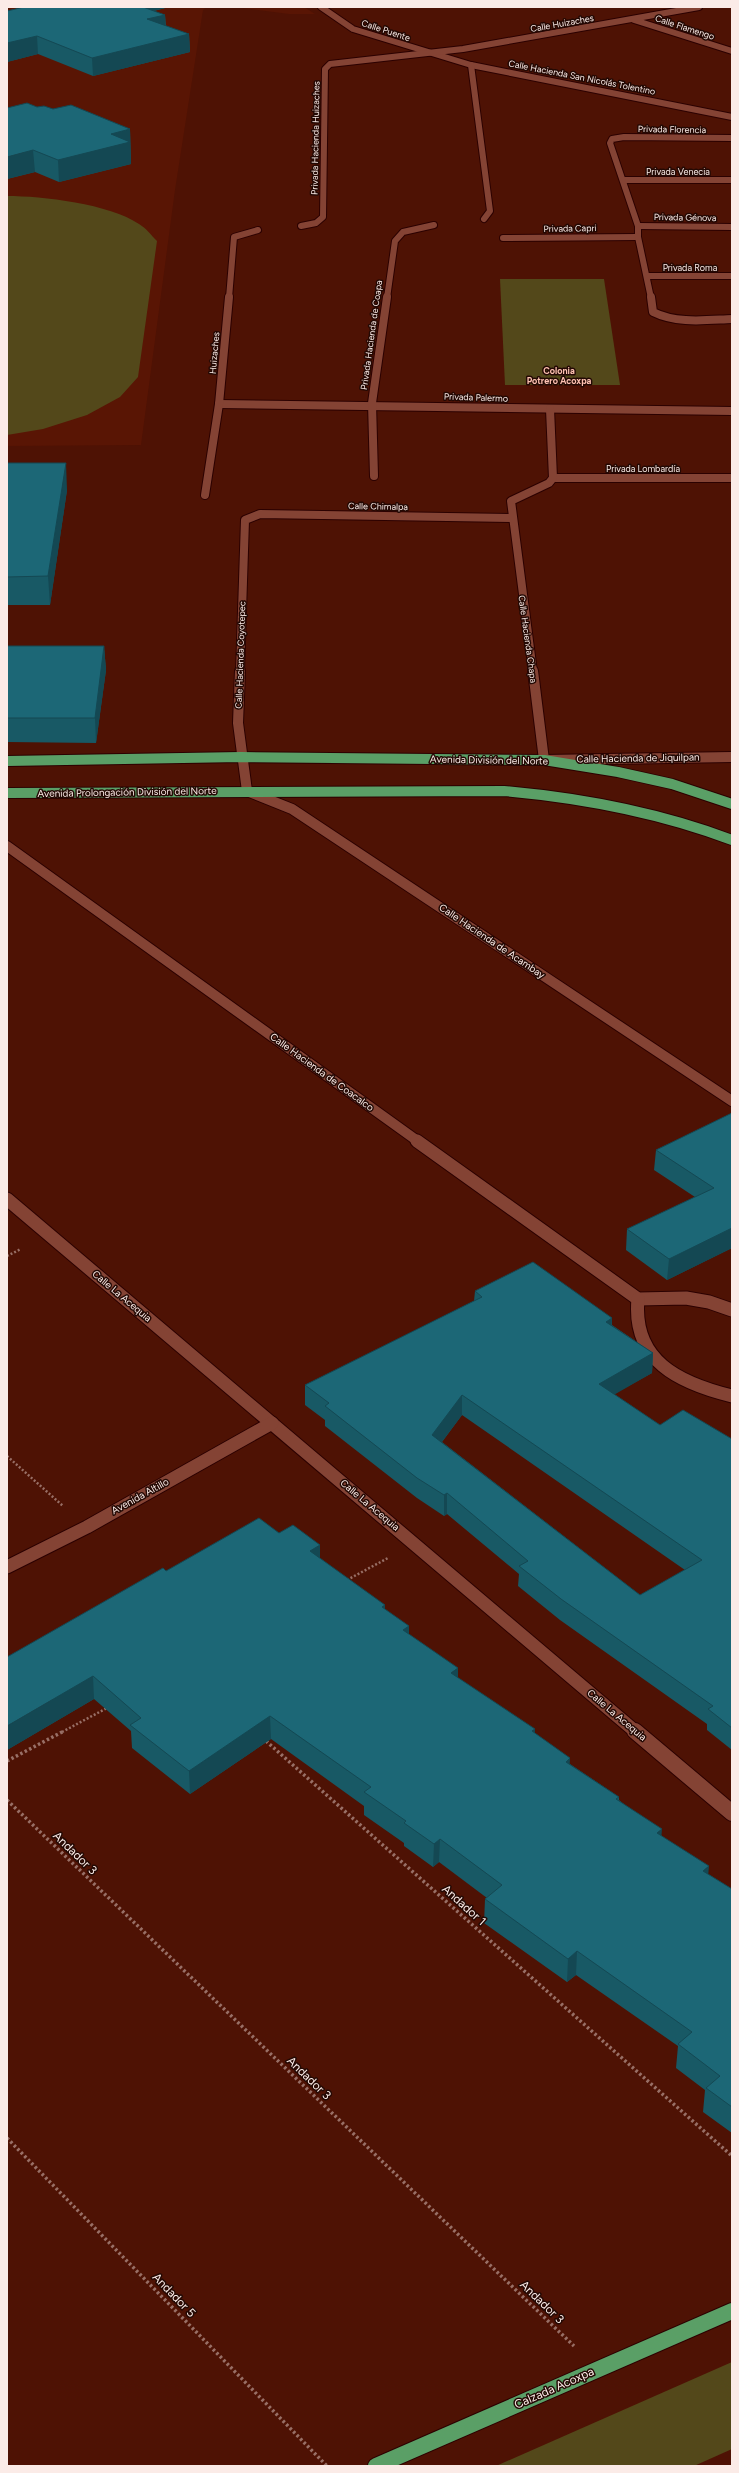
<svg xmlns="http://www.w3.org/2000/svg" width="739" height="2473" viewBox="0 0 739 2473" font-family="Figtree,sans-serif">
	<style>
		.built { fill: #591504 }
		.green { fill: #53481a }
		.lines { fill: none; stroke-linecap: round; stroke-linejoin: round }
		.minor-far4-casing { stroke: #2b0100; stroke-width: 8 }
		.minor-far3-casing { stroke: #2b0100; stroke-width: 10 }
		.minor-far2-casing { stroke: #2b0100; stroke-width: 12 }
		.minor-far1-casing { stroke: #2b0100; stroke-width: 15 }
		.minor-casing { stroke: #2b0100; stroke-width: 18 }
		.major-far1-casing { stroke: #2b0100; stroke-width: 12 }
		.major-casing { stroke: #2b0100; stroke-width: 18 }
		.path-far1 { stroke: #986f66; stroke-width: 2.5; stroke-dasharray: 2 2; stroke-linecap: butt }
		.path { stroke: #986f66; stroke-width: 3.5; stroke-dasharray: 2.5 2.5; stroke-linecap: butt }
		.minor-far4 { stroke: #844334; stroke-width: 6 }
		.minor-far3 { stroke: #844334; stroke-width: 8 }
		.minor-far2 { stroke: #844334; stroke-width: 10 }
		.minor-far1 { stroke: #844334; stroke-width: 13 }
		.minor { stroke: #844334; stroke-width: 16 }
		.major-far1 { stroke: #5a9f66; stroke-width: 10 }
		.major { stroke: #5a9f66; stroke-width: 16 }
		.wall { fill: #185965; fill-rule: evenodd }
		.shaded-wall { fill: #144853 }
		.building { fill: #1c6776; stroke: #144853; fill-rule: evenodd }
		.labels { text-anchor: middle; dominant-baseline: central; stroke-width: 3; stroke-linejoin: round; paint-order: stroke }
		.far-street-label { font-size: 9px; fill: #fbebe7; stroke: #230904 }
		.far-neighbourhood-label { font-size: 9px; font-weight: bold; fill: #fec1b1; stroke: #230904 }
		.street-label { font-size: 10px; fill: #fbebe7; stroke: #230904 }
		.near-street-label { font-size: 12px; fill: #fbebe7; stroke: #230904 }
	</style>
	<rect width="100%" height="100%" fill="#4e1204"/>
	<g class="built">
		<path d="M7 7H206L203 10 175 190 141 445 7 446Z"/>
		<path d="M236 7H304L315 14H289Z"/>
	</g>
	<g class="green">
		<path d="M7 196C42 196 110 204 139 224 146 228 151 235 157 241L138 377 120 397 87 415 43 429 7 435Z"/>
		<path d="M500 279H604L620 385H505Z"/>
		<path d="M732 2362V2449L694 2466H496Z"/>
	</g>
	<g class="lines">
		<defs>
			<g id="minor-far4">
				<path d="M321 7 353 29 471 65 732 117"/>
				<path d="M634 20 732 51"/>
				<path d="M471 65 490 211 484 219"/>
				<path d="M624 180H732"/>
				<path d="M301 226 316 223 323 217 325 69 330 64 463 49 699 7"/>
				<path d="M638 226 732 227"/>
				<path d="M503 238 638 237"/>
				<path d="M648 276H732"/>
				<path d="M229 298 234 237 258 230"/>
				<path d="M387 298 395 241 403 232 434 225"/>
				<path d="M651 298 638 237V226L610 143 612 139 624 137 732 138"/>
			</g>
			<g id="minor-far3">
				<path d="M651 297 653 312C677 324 706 320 732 319"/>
				<path d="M219 404 732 411"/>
				<path d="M374 476 372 403 387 297"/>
				<path d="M553 478H732"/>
				<path d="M205 495 219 404 229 297"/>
				<path d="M240 672 245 520 260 514 512 518"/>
				<path d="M533 672 511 501 549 483 553 478 550 409"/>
			</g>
			<g id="minor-far2">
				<path d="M240 671 238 723 247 791 292 809 732 1101"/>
				<path d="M533 671 544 760 732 757"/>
				<path d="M7 846 419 1142"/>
			</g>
			<g id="minor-far1">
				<path d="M417 1141 638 1299 686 1298 709 1302 732 1310"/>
				<path d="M7 1199 636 1732"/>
				<path d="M638 1299C632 1361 679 1383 732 1396"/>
				<path d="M7 1567 87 1527 272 1423"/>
			</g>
			<path id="minor" d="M635 1731 732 1813"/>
			<g id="major-far1">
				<path d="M7 761 241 757 544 760 618 772 672 784 732 804"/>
				<path d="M7 793 504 791C583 798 658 812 732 840"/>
			</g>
			<path id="major" d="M376 2466 732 2311"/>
		</defs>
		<use href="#minor-far4" class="minor-far4-casing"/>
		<use href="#minor-far3" class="minor-far3-casing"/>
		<use href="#minor-far2" class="minor-far2-casing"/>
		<use href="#minor-far1" class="minor-far1-casing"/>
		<use href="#minor" class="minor-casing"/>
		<use href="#major-far1" class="major-far1-casing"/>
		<use href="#major" class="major-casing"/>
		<g class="path-far1">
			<path d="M7 1256 21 1249"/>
			<path d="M7 1456 63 1506"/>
			<path d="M347 1580 388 1558"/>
			<path d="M62 1732 107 1708"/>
		</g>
		<g class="path">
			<path d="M266 1741 732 2156"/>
			<path d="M7 1761 64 1731"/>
			<path d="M7 1800 574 2346"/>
			<path d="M7 2138 327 2466"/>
		</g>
		<use href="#minor-far4" class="minor-far4"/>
		<use href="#minor-far3" class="minor-far3"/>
		<use href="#minor-far2" class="minor-far2"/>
		<use href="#minor-far1" class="minor-far1"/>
		<use href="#minor" class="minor"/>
		<use href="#major-far1" class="major-far1"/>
		<use href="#major" class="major"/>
	</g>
	<g class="wall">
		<path d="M24 7H169L154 11 165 15 166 26 189 34 190 52 93 76 38 54 7 62V11Z"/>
		<path d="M53 109 130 129 131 164 59 182 35 172 7 179Z"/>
		<path d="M7 463 67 490 50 605H7Z"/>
		<path d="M7 646H104L106 670 96 743 7 742Z"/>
		<path d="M732 1113V1248L667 1280 626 1250 627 1229 695 1197 654 1170 656 1150Z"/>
		<path d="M475 1291 612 1318V1325L653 1353 652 1373 614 1394 660 1425 732 1439V1750L707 1730V1724L560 1620 518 1586 519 1574 447 1514 444 1516 417 1498 325 1426V1420L305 1405V1385L474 1301ZM462 1415 685 1570 640 1595 442 1442Z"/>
		<path d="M279 1533 320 1545V1558L385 1610 409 1626V1634L458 1678 535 1733 570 1764 619 1797V1800L661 1835 708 1874 732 1889V2133L703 2112 705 2090 676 2068 678 2046 576 1975 567 1982 484 1923 485 1899 487 1898 439 1862 433 1867 404 1846V1843L364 1815V1806L271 1739 190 1794 132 1748 131 1731 94 1699 7 1750 166 1571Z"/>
	</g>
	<g class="shaded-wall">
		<path d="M145 7H169L145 13Z"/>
		<path d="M165 15 166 33 147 19Z"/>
		<path d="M189 34 190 52 93 76 92 58Z"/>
		<path d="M37 36 38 54 7 62V43Z"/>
		<path d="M130 129 131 164 59 182 58 160 111 134Z"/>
		<path d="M33 150 35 172 7 179V157Z"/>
		<path d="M66 463 67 490 50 605 48 576Z"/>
		<path d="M104 646 106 670 96 743 95 718Z"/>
		<path d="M732 1228V1248L667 1280 669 1259Z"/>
		<path d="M612 1318 611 1338 606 1322Z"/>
		<path d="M653 1353 652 1373 598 1404 599 1384Z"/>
		<path d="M462 1395V1415L432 1455V1435Z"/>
		<path d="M447 1493V1514L444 1516V1495Z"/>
		<path d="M320 1545V1568L310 1551Z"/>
		<path d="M385 1605V1628L382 1607Z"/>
		<path d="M409 1626V1649L403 1630Z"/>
		<path d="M458 1668V1691L451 1673Z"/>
		<path d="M93 1676 94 1699 7 1750V1726Z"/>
		<path d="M270 1716 271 1739 190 1794 189 1771Z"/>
		<path d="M535 1729 534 1752 532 1731Z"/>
		<path d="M570 1758 569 1781 566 1762Z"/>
		<path d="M662 1829 660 1853 657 1833Z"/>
		<path d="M440 1839 439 1862 433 1867 434 1844Z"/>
		<path d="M709 1866 707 1889 703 1871Z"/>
		<path d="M577 1951 576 1975 567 1982 568 1959Z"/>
	</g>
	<g class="building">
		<path d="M24 7H143L165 15 147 19 189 34 92 58 37 36 7 43V11Z"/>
		<path d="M27 103 37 107 44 106 53 109 71 105 130 129 111 134 130 142 58 160 33 150 7 157V108Z"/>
		<path d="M7 463H66L48 576 7 577Z"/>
		<path d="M7 646H104L95 718H7Z"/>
		<path d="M732 1113V1228L669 1259 627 1229 714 1188 656 1150Z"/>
		<path d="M533 1262 612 1318 606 1322 653 1353 599 1384 660 1425 683 1410 732 1439V1728L708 1709 713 1706 561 1599 519 1566 528 1561 447 1493 444 1495 417 1478 325 1406 329 1403 305 1385 482 1297 475 1291ZM462 1395 702 1560 640 1595 432 1435Z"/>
		<path d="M259 1518 279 1533 293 1525 320 1545 310 1551 385 1605 382 1607 409 1626 403 1630 458 1668 451 1673 535 1729 532 1731 570 1758 566 1762 619 1797 616 1799 662 1829 657 1833 709 1866 703 1871 732 1889V2107L706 2088 720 2076 678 2044 692 2032 577 1951 568 1959 485 1899 502 1885 440 1839 434 1844 404 1823 406 1821 364 1792 371 1787 270 1716 189 1771 130 1725 141 1718 93 1676 7 1726V1657L163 1568 166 1571Z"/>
	</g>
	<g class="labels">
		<g class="far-street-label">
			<text transform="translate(562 23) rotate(-10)">Calle Huizaches</text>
			<text transform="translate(685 27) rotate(18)">Calle Flamengo</text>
			<text transform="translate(386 30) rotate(18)">Calle Puente</text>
			<text transform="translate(582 77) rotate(11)">Calle Hacienda San Nicolás Tolentino</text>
			<text transform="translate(672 129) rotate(1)">Privada Florencia</text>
			<text transform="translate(315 138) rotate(-89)">Privada Hacienda Huizaches</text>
			<text x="678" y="171">Privada Venecia</text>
			<text transform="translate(685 217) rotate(1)">Privada Génova</text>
			<text transform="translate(570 228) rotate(-1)">Privada Capri</text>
			<text x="690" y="267">Privada Roma</text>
			<text transform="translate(371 335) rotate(-82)">Privada Hacienda de Coapa</text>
			<text transform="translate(214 353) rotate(-85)">Huizaches</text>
			<text transform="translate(476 397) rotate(2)">Privada Palermo</text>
			<text x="643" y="468">Privada Lombardía</text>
			<text transform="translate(378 506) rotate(1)">Calle Chimalpa</text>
			<text transform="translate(528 639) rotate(82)">Calle Hacienda Chapa</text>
			<text transform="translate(240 655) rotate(-88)">Calle Hacienda Coyotepec</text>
		</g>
		<g class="far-neighbourhood-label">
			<text x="559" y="370">Colonia<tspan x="559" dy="10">Potrero Acoxpa</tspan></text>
		</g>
		<g class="street-label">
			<text transform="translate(638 758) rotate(-1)">Calle Hacienda de Jiquilpan</text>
			<text transform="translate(489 760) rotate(1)">Avenida División del Norte</text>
			<text transform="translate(127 792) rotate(-1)">Avenida Prolongación División del Norte</text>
			<text transform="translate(492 941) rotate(34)">Calle Hacienda de Acambay</text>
			<text transform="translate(322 1072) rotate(36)">Calle Hacienda de Coacalco</text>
			<text transform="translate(122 1296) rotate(40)">Calle La Acequia</text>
			<text transform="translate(140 1496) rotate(-29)">Avenida Altillo</text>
			<text transform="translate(370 1505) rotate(40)">Calle La Acequia</text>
			<text transform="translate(617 1715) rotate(40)">Calle La Acequia</text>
		</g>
		<g class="near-street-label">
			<text transform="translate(75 1853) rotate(44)">Andador 3</text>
			<text transform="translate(464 1905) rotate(42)">Andador 1</text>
			<text transform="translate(309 2078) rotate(44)">Andador 3</text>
			<text transform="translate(174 2295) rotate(46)">Andador 5</text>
			<text transform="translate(542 2302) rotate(44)">Andador 3</text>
			<text transform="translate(554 2388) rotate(-24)">Calzada Acoxpa</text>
		</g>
	</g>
	<rect width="739" height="2473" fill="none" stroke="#fbebe7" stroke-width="16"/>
</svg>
